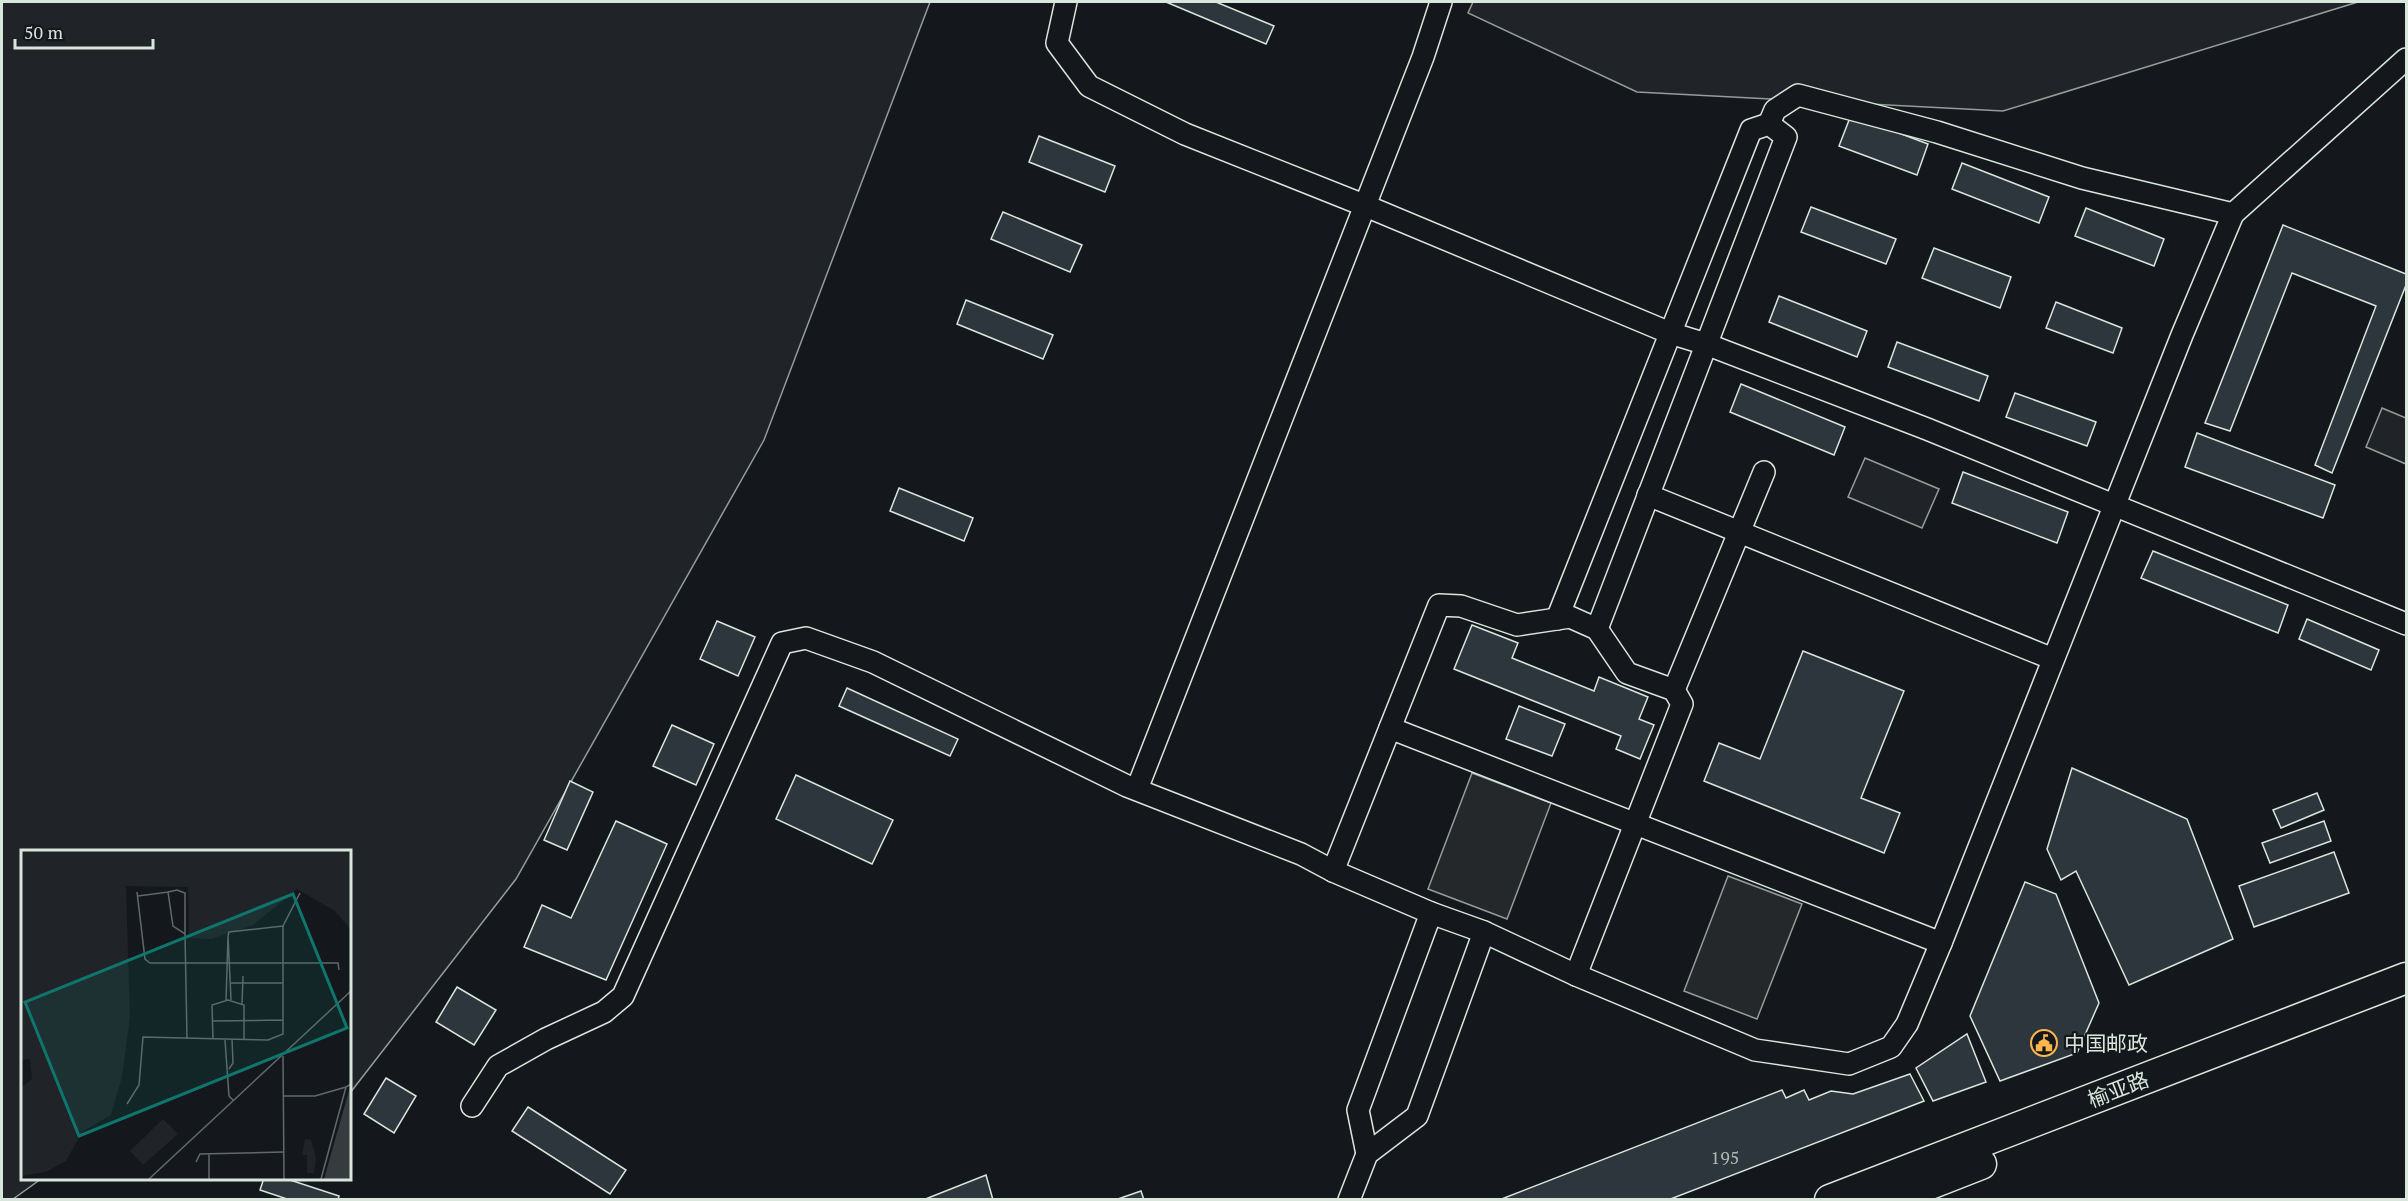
<svg xmlns="http://www.w3.org/2000/svg" width="2408" height="1201" viewBox="0 0 2408 1201" font-family="'PT Serif','Noto Sans SC',serif">
	<style>
		.green { fill: #202428; stroke: #939e99; stroke-width: 1.5 }
		.parking { fill: #24282b; stroke: #939e99; stroke-width: 1.5 }
		.building { fill: #2c363c; stroke: #d8e6dc; stroke-width: 1.5 }
		.lines { fill: none; stroke-linecap: round; stroke-linejoin: round }
		.minor-casing { stroke: #d8e6dc; stroke-width: 24 }
		.highway-casing { stroke: #d8e6dc; stroke-width: 33 }
		.minor { stroke: #14181c; stroke-width: 21 }
		.highway { stroke: #14181c; stroke-width: 30 }
		.labels { text-anchor: middle; dominant-baseline: central; stroke-width: 4.5; stroke-linejoin: round; paint-order: stroke }
		.number-label { font-size: 18px; fill: #adbab4 }
		.poi-label { font-size: 21px; fill: #d8e6dc; stroke: #14181c; text-anchor: start }
		.street-label { font-size: 21px; fill: #d8e6dc; stroke: #14181c }
		.inset-road { fill: none; stroke: #626a69; stroke-width: 1.5 }
		.view { fill: #0f766e; fill-opacity: 0.15; stroke: #0f766e; stroke-width: 3 }
		.inset-edge { fill: none; stroke: #d8e6dc; stroke-width: 3 }
	</style>
	<rect width="100%" height="100%" fill="#14181c"/>
	<g class="green">
		<path d="M2 2H930L764 440 516 879 350 1093V852H22V1178L41 1179 13 1199 2 1200Z"/>
		<path d="M1473 2H2358L2003 111 1637 92 1468 13Z"/>
		<path d="M2382 408 2406 418V464L2366 447Z"/>
		<path d="M1865 458 1939 489 1922 528 1848 497Z"/>
	</g>
	<g class="parking">
		<path d="M1472 773 1551 803 1507 919 1428 889Z"/>
		<path d="M1728 876 1802 904 1757 1019 1684 991Z"/>
	</g>
	<g class="building">
		<path d="M1166 2H1216L1274 26 1266 44Z"/>
		<path d="M1851 115 1928 144 1917 175 1839 146Z"/>
		<path d="M1039 136 1115 166 1105 192 1029 162Z"/>
		<path d="M1962 163 2049 197 2039 223 1952 189Z"/>
		<path d="M1811 207 1896 239 1886 264 1801 232Z"/>
		<path d="M2086 208 2164 239 2154 266 2075 236Z"/>
		<path d="M1003 212 1082 245 1070 272 991 239Z"/>
		<path d="M2283 225 2406 274V285L2332 473 2315 465 2376 306 2292 273 2230 431 2205 423Z"/>
		<path d="M1934 248 2011 277 2000 308 1922 278Z"/>
		<path d="M1779 296 1867 331 1857 357 1769 322Z"/>
		<path d="M966 300 1053 335 1043 359 957 324Z"/>
		<path d="M2056 302 2122 328 2113 353 2046 328Z"/>
		<path d="M1897 342 1988 376 1979 401 1888 367Z"/>
		<path d="M1741 384 1845 427 1834 455 1730 412Z"/>
		<path d="M2015 393 2096 422 2087 446 2006 417Z"/>
		<path d="M2197 433 2335 485 2323 518 2185 467Z"/>
		<path d="M1963 472 2068 512 2057 543 1952 503Z"/>
		<path d="M899 488 973 518 964 541 890 511Z"/>
		<path d="M2153 551 2288 605 2278 633 2141 578Z"/>
		<path d="M2307 619 2379 650 2371 670 2299 639Z"/>
		<path d="M717 621 755 637 738 676 700 659Z"/>
		<path d="M1472 625 1518 643 1512 658 1594 691 1599 677 1648 697 1639 719 1654 725 1640 759 1616 749 1621 736 1454 669Z"/>
		<path d="M1803 651 1904 691 1861 798 1900 813 1884 853 1704 781 1719 743 1760 759Z"/>
		<path d="M847 688 958 739 950 756 839 706Z"/>
		<path d="M1519 706 1565 724 1552 756 1506 739Z"/>
		<path d="M672 725 714 744 696 785 653 766Z"/>
		<path d="M2072 768 2187 819 2233 939 2129 985 2076 871 2061 880 2047 849Z"/>
		<path d="M796 775 893 820 872 864 776 819Z"/>
		<path d="M570 781 593 792 567 850 544 840Z"/>
		<path d="M2317 793 2324 810 2281 828 2273 810Z"/>
		<path d="M616 821 667 844 606 980 524 947 542 905 571 918Z"/>
		<path d="M2324 821 2331 841 2270 863 2262 843Z"/>
		<path d="M2334 852 2349 893 2254 927 2239 886Z"/>
		<path d="M2025 882 2056 894 2099 1003 2077 1053 2000 1081 1970 1016Z"/>
		<path d="M457 987 496 1010 474 1045 436 1022Z"/>
		<path d="M1967 1034 1986 1082 1933 1101 1916 1068Z"/>
		<path d="M1910 1074 1924 1101 1668 1200H1499L1782 1090 1786 1098 1804 1090 1809 1100 1831 1091 1853 1094Z"/>
		<path d="M386 1078 416 1096 394 1133 364 1114Z"/>
		<path d="M528 1107 626 1170 610 1194 512 1131Z"/>
		<path d="M986 1175 993 1200H923Z"/>
		<path d="M264 1178H284L339 1196 338 1200H290L260 1190Z"/>
		<path d="M1141 1191 1144 1200H1115Z"/>
	</g>
	<g class="lines">
		<defs>
			<g id="minor">
				<path d="M1066 2 1057 43 1089 86 1185 134 1366 206 1670 333 1706 344 1927 429 2406 624"/>
				<path d="M1769 124 1775 110 1798 95 1937 132 2082 178 2233 214"/>
				<path d="M1648 495 2053 659"/>
				<path d="M1557 619 1751 130 1769 124 1786 137 1597 629"/>
				<path d="M1674 690 1764 472"/>
				<path d="M1390 728 1941 943"/>
				<path d="M1137 789 1423 57 1441 2"/>
				<path d="M1333 871 1439 605 1461 606 1517 625 1570 617 1597 629 1627 673 1674 690 1682 704 1576 975"/>
				<path d="M472 1106 498 1066 546 1039 604 1012 623 996 782 643 806 638 873 662 1127 786 1301 854 1333 871 1431 913 1484 932 1576 975 1755 1050 1849 1064 1891 1047 1907 1024 1941 943 2182 335 2233 214 2406 59"/>
				<path d="M1367 1154 1358 1110 1431 913"/>
				<path d="M1349 1200 1367 1154 1417 1116 1484 932"/>
			</g>
			<g id="highway">
				<path d="M1830 1200 2406 978"/>
				<path d="M1889 1200 1981 1164"/>
			</g>
		</defs>
		<use href="#minor" class="minor-casing"/>
		<use href="#highway" class="highway-casing"/>
		<use href="#minor" class="minor"/>
		<use href="#highway" class="highway"/>
	</g>
	<defs>
		<symbol id="civic-ring" viewBox="-11 -11 22 22"><circle r="9.5" fill="#14181c" stroke="#ffb74d" stroke-width="1.5"/><path d="M-.6-6.5H3V-4.5H.6V-3L4-1V1h2V6H-6V1h2V-1L-.6-3ZM-1.2 2.5V6h2.4V2.5Z" fill="#ffb74d"/></symbol>
	</defs>
	<g fill-rule="evenodd">
		<use href="#civic-ring" x="2029" y="1028" width="30" height="30"/>
	</g>
	<g class="labels">
		<g class="number-label">
			<text x="1725" y="1157">195</text>
		</g>
		<g class="poi-label">
			<text x="2064" y="1043">中国邮政</text>
		</g>
		<g class="street-label">
			<text transform="translate(2118 1089) rotate(-21)">榆亚路</text>
		</g>
	</g>
	<g transform="translate(21 850)">
		<rect width="330" height="330" fill="#14181c"/>
		<path d="M0 1H330V80L314 61 276 39 232 75 190 89 168 88 167 37 105 36 109 167 101 227 90 265 61 282 45 311 25 322 0 326V238L11 229 9 209 0 210ZM142 269 157 284 122 315 109 301ZM284 289 290 290 295 307 293 323H286V305H281Z" fill="#202428"/>
		<path d="M329 237 330 329H303Z" fill="#363b3e"/>
		<path class="inset-road" d="M116 42 124 109 129 113H317L318 120M147 42 156 40 164 43V84M117 46 147 42 152 76 164 84 166 189M207 86 208 82 262 76M210 133H262M205 151 207 86 210 150M221 154 222 126M191 171 262 170M192 189 191 155 207 150 223 155V190M204 190 208 246 212 250M262 206 263 329M208 219 212 213 211 189M262 246H294L325 237M106 254 118 235 122 187 247 190 262 184V76L279 43M188 303V329M175 312 179 304 262 302M128 329 330 141M300 329 325 237 330 234"/>
		<path class="view" d="M272 44 326 178 58 286 4 152Z"/>
		<rect width="330" height="330" class="inset-edge"/>
	</g>
	<rect width="2408" height="1201" fill="none" stroke="#d8e6dc" stroke-width="6"/>
	<path d="M15 39v9h138v-9" fill="none" stroke="#d8e6dc" stroke-width="3"/>
	<text x="24" y="39" font-size="18" fill="#d8e6dc" stroke="#14181c" stroke-width="4.5" paint-order="stroke">50 m</text>
</svg>
